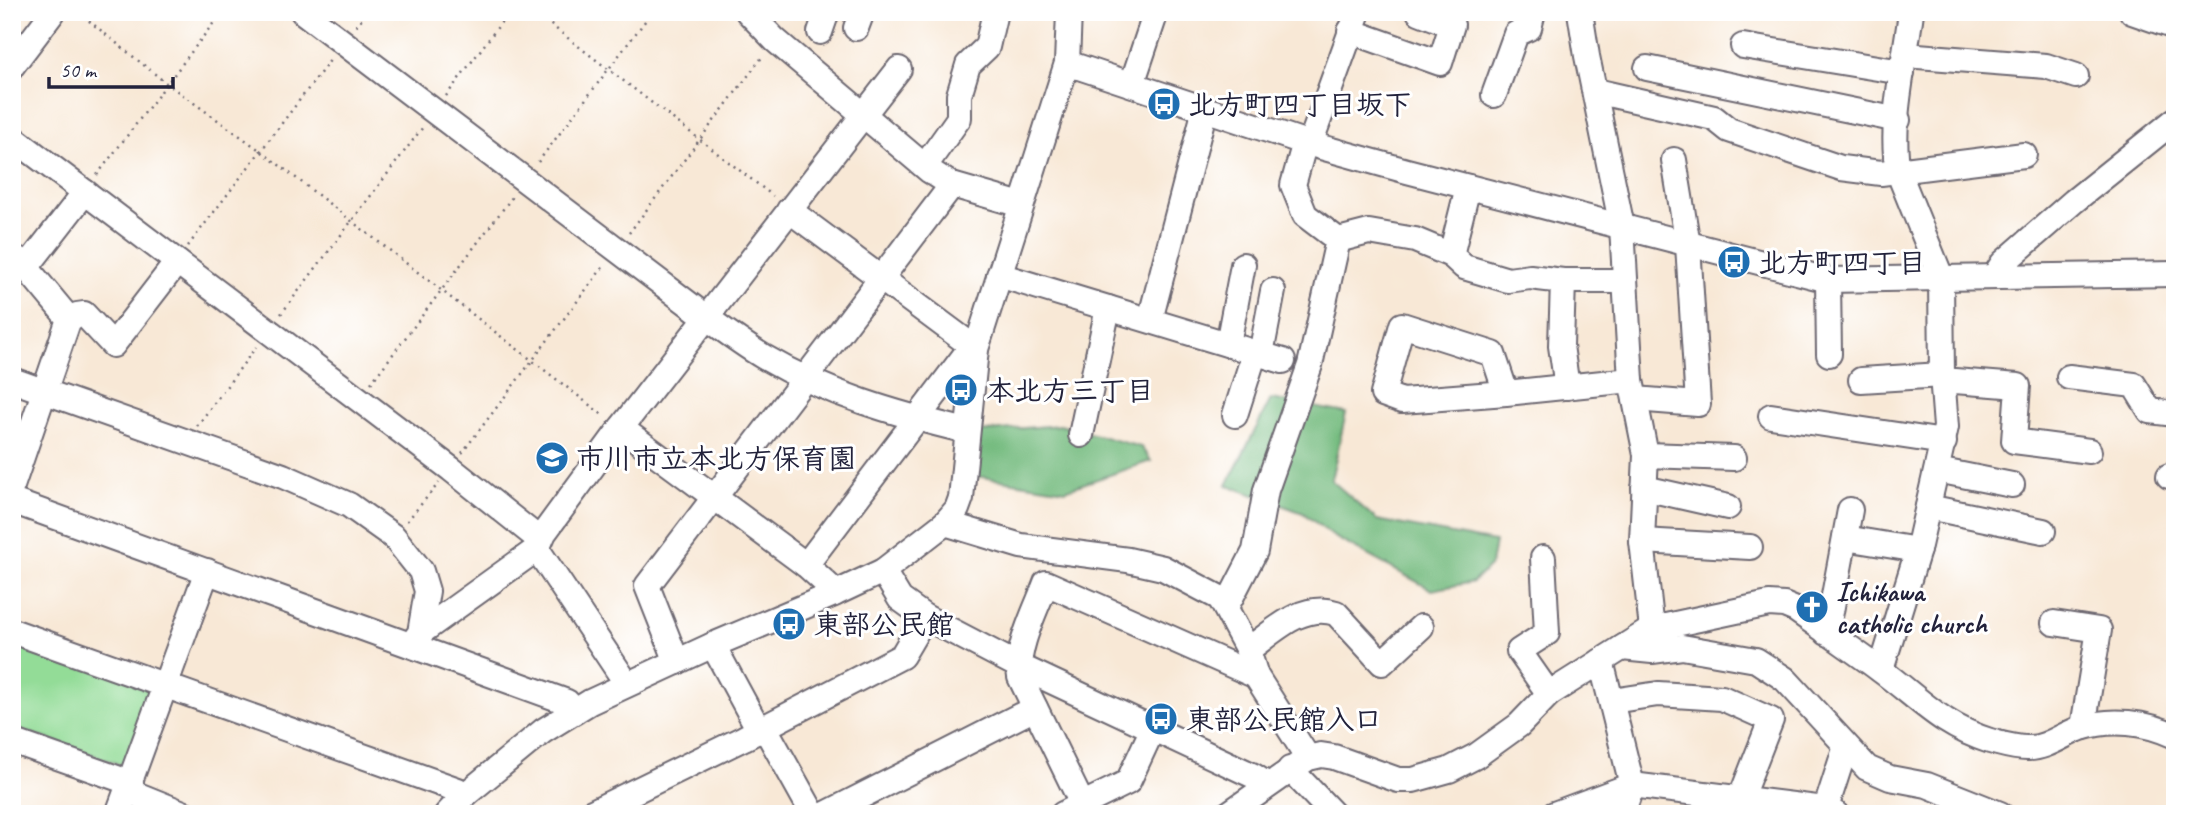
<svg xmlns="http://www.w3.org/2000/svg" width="2187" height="826" viewBox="0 0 2187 826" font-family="Caveat,'Klee One',sans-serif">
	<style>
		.green { fill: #93dc97; stroke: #5a7f69; stroke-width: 2 }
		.forest { fill: #76bc80; stroke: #4c6f5e; stroke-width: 2 }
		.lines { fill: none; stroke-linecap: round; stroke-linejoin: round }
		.minor-casing { stroke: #6d6771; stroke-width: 28 }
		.path { stroke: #6d6771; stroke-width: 2.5; stroke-dasharray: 2 5; stroke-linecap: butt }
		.minor { stroke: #fff; stroke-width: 24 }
		.labels { text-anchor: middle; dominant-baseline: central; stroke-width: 6; stroke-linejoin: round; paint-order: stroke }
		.poi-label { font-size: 28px; font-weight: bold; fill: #22223b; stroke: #fff; text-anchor: start }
	</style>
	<rect width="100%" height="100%" fill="#fff"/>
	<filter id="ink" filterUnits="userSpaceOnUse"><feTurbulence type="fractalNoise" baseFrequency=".0143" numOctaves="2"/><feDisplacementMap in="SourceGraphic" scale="14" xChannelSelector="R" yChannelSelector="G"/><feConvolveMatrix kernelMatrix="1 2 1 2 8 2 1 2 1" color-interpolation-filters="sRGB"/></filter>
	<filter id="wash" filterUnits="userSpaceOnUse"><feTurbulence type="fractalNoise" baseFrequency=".00686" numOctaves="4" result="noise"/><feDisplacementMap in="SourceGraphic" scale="28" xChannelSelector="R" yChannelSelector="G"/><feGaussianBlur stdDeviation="1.57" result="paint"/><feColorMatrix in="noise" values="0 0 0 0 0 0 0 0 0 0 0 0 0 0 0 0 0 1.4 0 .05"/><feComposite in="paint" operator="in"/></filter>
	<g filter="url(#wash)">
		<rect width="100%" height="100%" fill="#f8e8d6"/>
		<path class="green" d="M12 637 153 688 132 762 121 765 12 727Z"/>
		<g class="forest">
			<path d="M1271 399 1346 413 1331 480 1377 520 1495 542 1491 565 1473 582 1432 590 1334 537 1303 513 1227 485Z"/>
			<path d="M1060 425 1141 447 1151 461 1065 490 975 476 978 432Z"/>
		</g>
	</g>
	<g filter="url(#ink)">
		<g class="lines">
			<defs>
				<g id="minor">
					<path d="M303 12 706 317C725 331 744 345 764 357 827 394 896 414 967 431"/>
					<path d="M748 12 775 40 930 171 952 185 1021 205"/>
					<path d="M1580 12 1587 56 1622 227 1631 380 1646 455 1642 541 1652 629"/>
					<path d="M2132 12 2175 27"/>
					<path d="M856 28 862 12"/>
					<path d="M1350 31 1440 63 1452 25 1419 12"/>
					<path d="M820 32 827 12"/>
					<path d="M1743 46 1902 72"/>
					<path d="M1905 55 2046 66 2076 76"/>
					<path d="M1067 63 1310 144 1407 171 1828 280 2175 274"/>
					<path d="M12 66 53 12"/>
					<path d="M1647 68 1898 120"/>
					<path d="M1132 84 1155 15"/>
					<path d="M1595 91 1714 118 1729 130 1841 168 1881 173 2024 155"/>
					<path d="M1494 95 1516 34 1529 28 1533 12"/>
					<path d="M12 137 451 469 540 540"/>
					<path d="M1305 142 1293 185 1305 215 1338 240"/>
					<path d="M1310 144 1358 12"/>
					<path d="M925 166 959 118V95L968 65 987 47 995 12"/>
					<path d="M1468 187 1451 255 1464 267 1508 280 1530 277 1563 281H1625"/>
					<path d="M789 210 976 349"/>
					<path d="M1338 240 1369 232 1415 240 1451 255"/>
					<path d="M12 258 20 260 69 319 12 486"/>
					<path d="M26 268 85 192"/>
					<path d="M999 275 1283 361"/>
					<path d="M1994 277 2003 263 2074 201 2175 120"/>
					<path d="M1828 280 1829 354"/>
					<path d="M1563 281 1561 346 1567 387"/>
					<path d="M69 319 77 315 84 314 113 345 177 262"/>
					<path d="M1150 320 1205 109"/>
					<path d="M1228 344 1243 265"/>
					<path d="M1261 354 1273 291"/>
					<path d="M2069 377 2134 385 2150 411 2175 414"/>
					<path d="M12 380 283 476 349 505 394 537 421 571 427 591 420 633 416 638"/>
					<path d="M1861 380 1942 375"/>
					<path d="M1942 380 2018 386 2014 441 2089 451"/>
					<path d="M1506 393 1493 354 1402 325 1383 394 1402 401 1506 393 1631 380"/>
					<path d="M1635 399 1698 404 1688 245 1674 160"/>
					<path d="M1235 415 1255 352"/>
					<path d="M1771 416 1944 442"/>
					<path d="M621 428 806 565 829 586 834 594"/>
					<path d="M1081 435 1108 308"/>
					<path d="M1646 455 1734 458"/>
					<path d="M1937 470 2012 485"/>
					<path d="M2169 476 2175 477"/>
					<path d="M1644 488 1728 507"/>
					<path d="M12 501 567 702 574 712"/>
					<path d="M1928 507 2043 531"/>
					<path d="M945 523 1021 546 1128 560 1163 568 1220 598 1248 650 1256 676 1308 758"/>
					<path d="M1845 538 1918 550"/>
					<path d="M1642 541 1750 547"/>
					<path d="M537 549 627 684"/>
					<path d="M1543 558 1547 633 1519 651 1549 694"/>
					<path d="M806 565 972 346"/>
					<path d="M883 571 900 599 925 617 1017 665 1254 776 1268 785"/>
					<path d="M1226 607 1255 551 1266 490 1310 365 1338 240"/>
					<path d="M2054 623 2099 630 2083 727"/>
					<path d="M12 631 458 790 465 795"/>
					<path d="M420 633 537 549 544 533 621 428 899 69"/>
					<path d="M1827 633 1850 510"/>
					<path d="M713 645 759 730 769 735 813 814"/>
					<path d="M1622 648 1652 651 1682 647 1756 660 1785 679 1867 768 1890 778 1927 785 2000 814"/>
					<path d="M1248 650C1274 631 1302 602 1336 613L1382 663 1421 627"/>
					<path d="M1601 661 1632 785 1622 814"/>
					<path d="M677 662 647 586 952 185"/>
					<path d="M1881 670 1918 550 1946 427 1942 375 1941 277 1898 171C1889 122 1905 62 1911 12"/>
					<path d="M1612 701 1658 694 1722 698 1771 720 1741 797"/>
					<path d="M12 741 131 783"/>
					<path d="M1290 769 1333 814"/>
					<path d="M128 791 185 814"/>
					<path d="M118 814 207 571"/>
					<path d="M447 814 465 795 543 731 590 702 713 645 834 594 883 571 945 523 957 509 961 498 976 349 1067 63 1069 12"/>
					<path d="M588 814 744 738 902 656 925 617"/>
					<path d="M826 814 1035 708"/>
					<path d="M1063 814 1128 782 1153 728"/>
					<path d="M1087 814 1020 677C1015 649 1036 610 1046 583L1256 676"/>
					<path d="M1228 814 1308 758 1321 755 1334 757 1398 780H1413L1449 770 1476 756 1519 725 1549 694 1652 629 1769 604 1784 605 1796 610C1824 630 1852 649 1879 669 1920 699 1940 725 1990 741 2002 744 2014 748 2027 748 2046 749 2064 734 2081 728 2111 718 2146 722 2175 736"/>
					<path d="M1554 814 1632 785 1825 809 1836 814"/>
					<path d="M1824 814 1846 746"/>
				</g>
			</defs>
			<use href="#minor" class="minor-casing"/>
			<g class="path">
				<path d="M78 12 166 83 261 151 604 416"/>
				<path d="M534 12 773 196"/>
				<path d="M356 26 367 12"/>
				<path d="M446 96 509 12"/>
				<path d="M538 162 652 12"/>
				<path d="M97 175 222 12"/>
				<path d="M629 233 763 56"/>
				<path d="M188 246 331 59"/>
				<path d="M281 314 423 127"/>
				<path d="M371 383 513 196"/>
				<path d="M197 426 256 347"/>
				<path d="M462 453 604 266"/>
				<path d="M407 521 439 483"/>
			</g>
			<use href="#minor" class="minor"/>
		</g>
	</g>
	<defs>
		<symbol id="bus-disc" viewBox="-11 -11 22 22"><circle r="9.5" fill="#1f6fb2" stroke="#fff"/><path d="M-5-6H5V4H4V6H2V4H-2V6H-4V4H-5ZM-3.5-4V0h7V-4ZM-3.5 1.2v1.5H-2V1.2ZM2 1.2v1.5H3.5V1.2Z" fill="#fff"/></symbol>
		<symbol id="school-disc" viewBox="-11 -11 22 22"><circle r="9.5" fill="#1f6fb2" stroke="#fff"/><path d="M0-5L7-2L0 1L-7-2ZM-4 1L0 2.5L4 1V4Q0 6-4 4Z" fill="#fff"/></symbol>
		<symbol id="church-disc" viewBox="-11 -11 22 22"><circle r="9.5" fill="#1f6fb2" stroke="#fff"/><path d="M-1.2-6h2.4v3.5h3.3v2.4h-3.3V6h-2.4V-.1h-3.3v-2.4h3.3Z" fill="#fff"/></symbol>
	</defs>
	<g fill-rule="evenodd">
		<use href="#bus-disc" x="1145" y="85" width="38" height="38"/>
		<use href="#bus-disc" x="1715" y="243" width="38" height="38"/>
		<use href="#bus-disc" x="942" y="371" width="38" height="38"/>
		<use href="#school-disc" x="533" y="439" width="38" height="38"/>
		<use href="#church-disc" x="1793" y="588" width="38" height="38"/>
		<use href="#bus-disc" x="770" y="605" width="38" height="38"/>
		<use href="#bus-disc" x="1142" y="700" width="38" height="38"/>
	</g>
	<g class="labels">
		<g class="poi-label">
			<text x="1188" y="104">北方町四丁目坂下</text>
			<text x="1758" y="262">北方町四丁目</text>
			<text x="986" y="390">本北方三丁目</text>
			<text x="576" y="458">市川市立本北方保育園</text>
			<text x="1836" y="591">Ichikawa<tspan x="1836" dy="32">catholic church</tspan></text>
			<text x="814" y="624">東部公民館</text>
			<text x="1186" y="719">東部公民館入口</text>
		</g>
	</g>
	<rect width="2187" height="826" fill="none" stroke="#fff" stroke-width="42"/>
	<path d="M49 77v10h124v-10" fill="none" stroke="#22223b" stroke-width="3.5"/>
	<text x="60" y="77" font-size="21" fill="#22223b" stroke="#ffffff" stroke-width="5" paint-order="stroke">50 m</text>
</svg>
